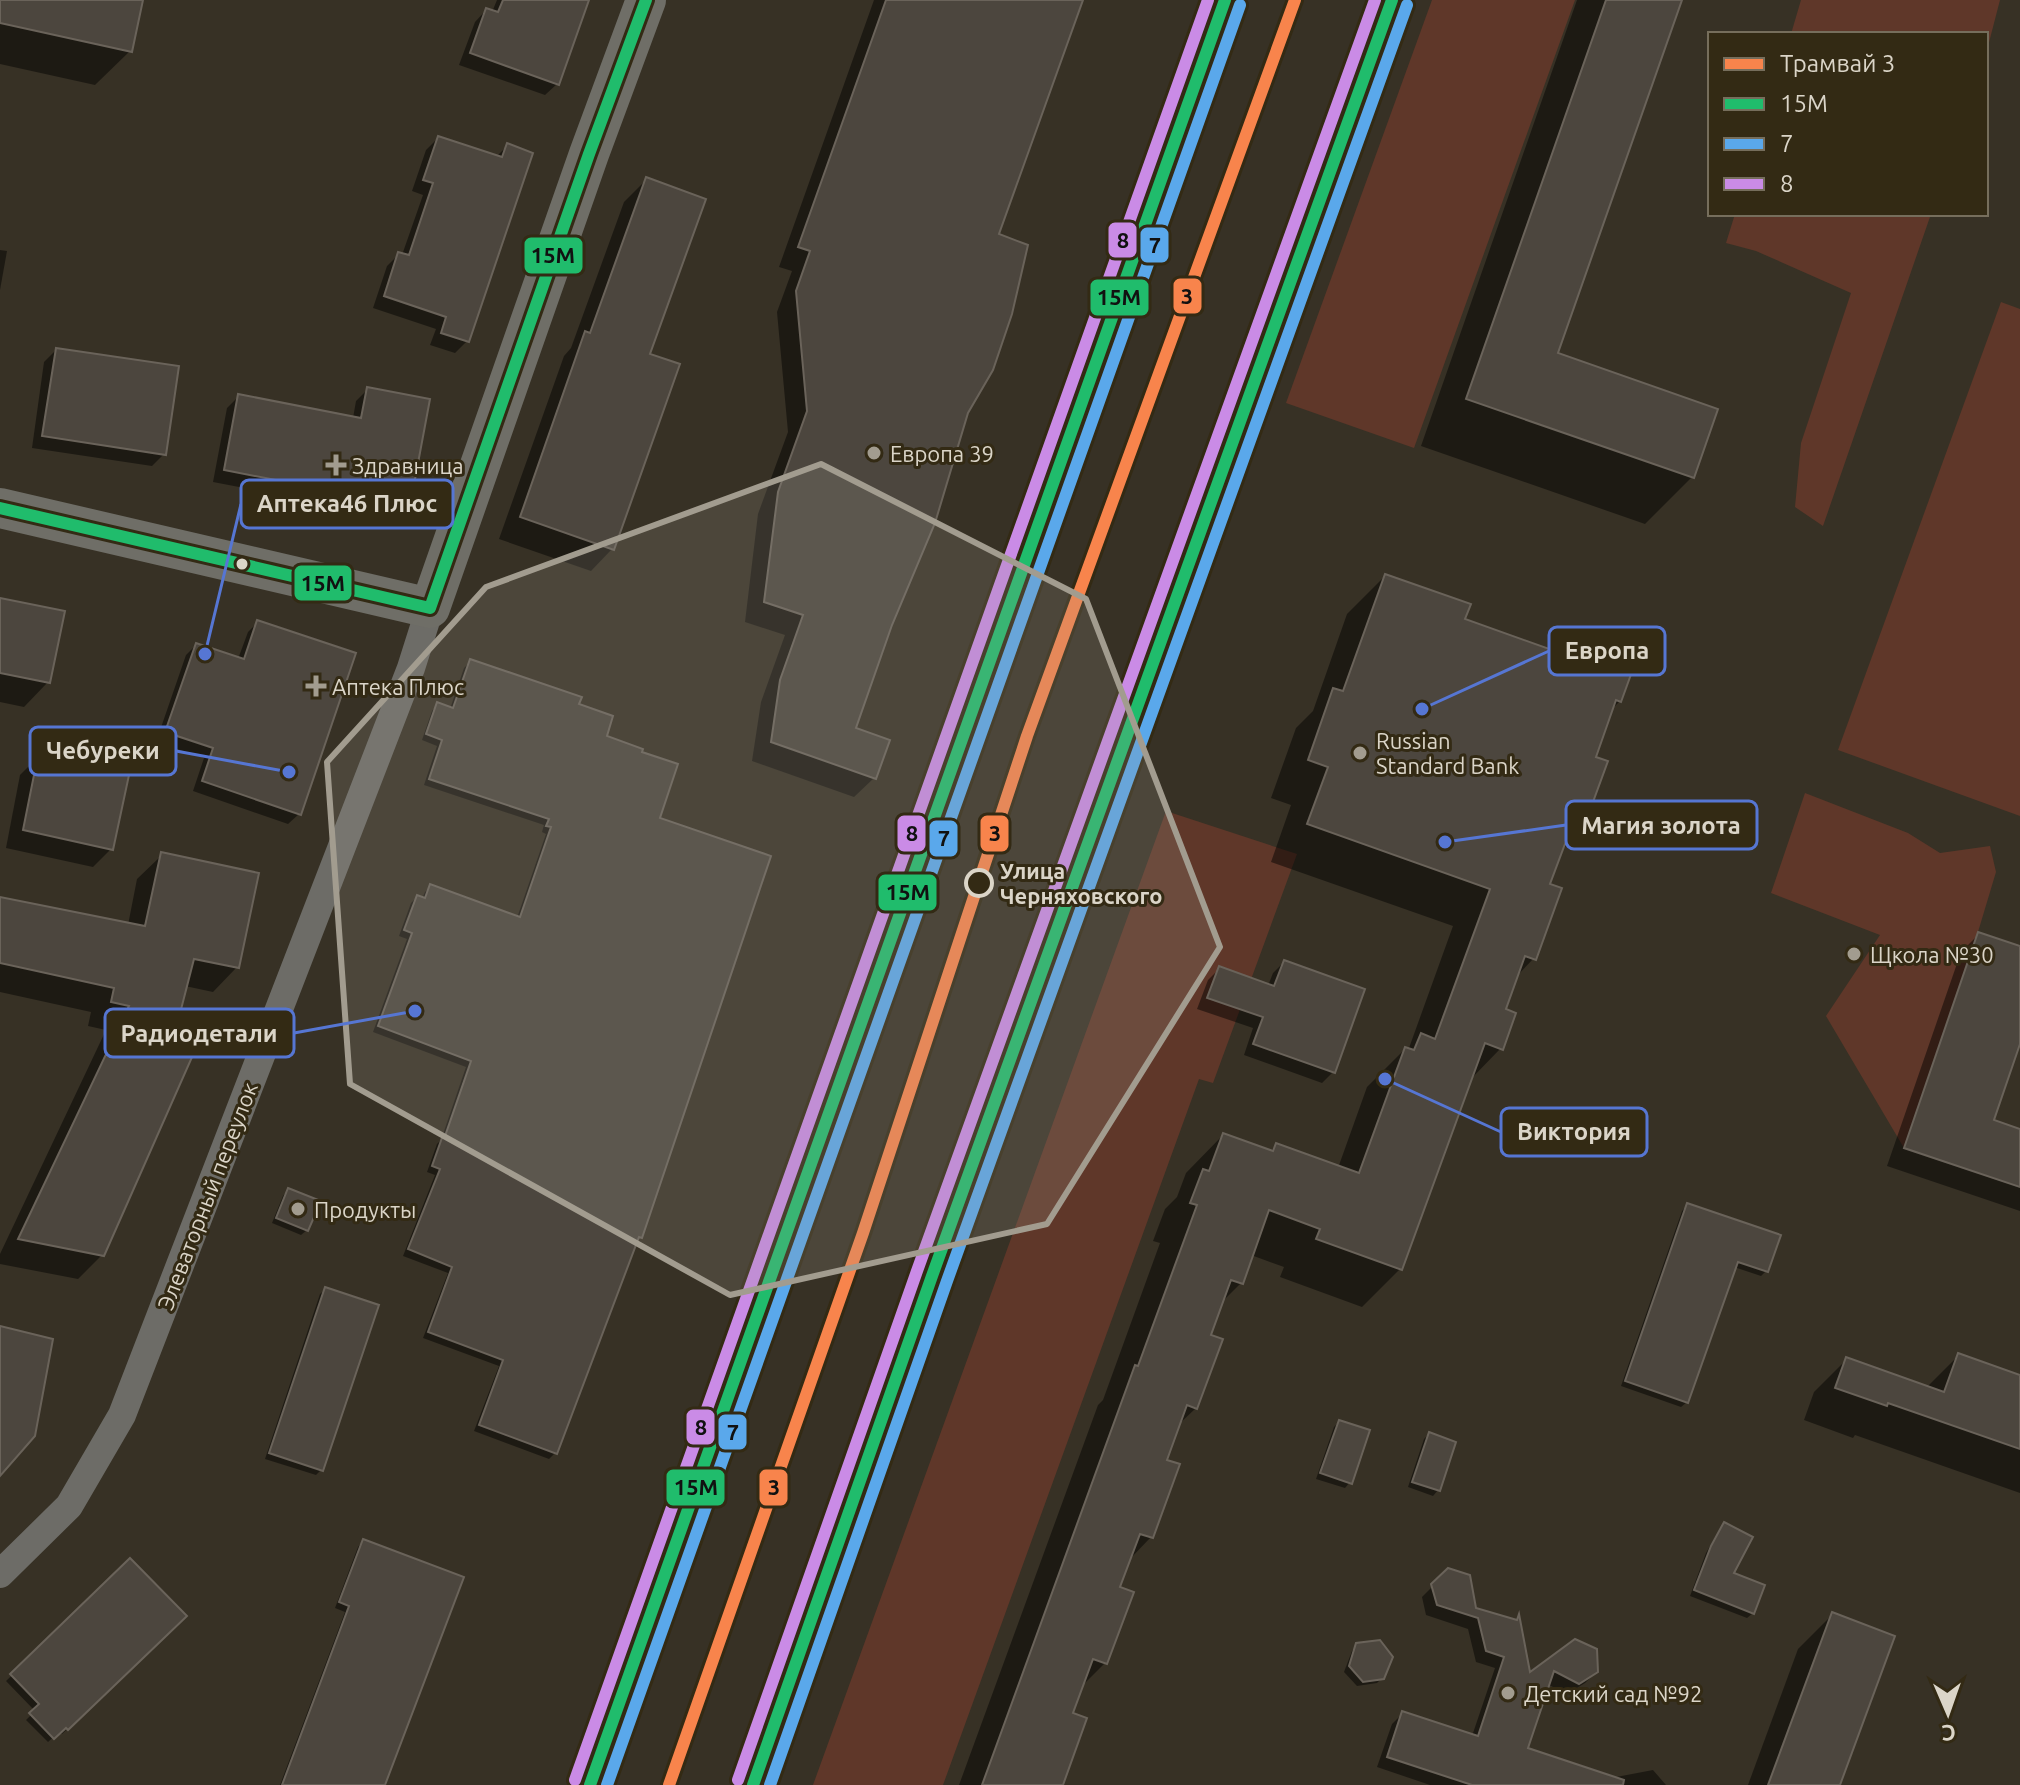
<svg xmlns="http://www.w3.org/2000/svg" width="2020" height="1785" viewBox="0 0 2020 1785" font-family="Ubuntu,sans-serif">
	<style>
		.green { fill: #5f3729 }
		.shadow { fill: #0007 }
		.building { fill: #4c463e; stroke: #6a635a; stroke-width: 2 }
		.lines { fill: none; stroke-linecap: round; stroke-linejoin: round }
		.street { stroke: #6d6c67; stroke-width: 28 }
		.secondary { stroke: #6f6e67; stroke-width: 40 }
		.primary { stroke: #6e6c65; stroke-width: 44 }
		.bus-1-casing { stroke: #332a14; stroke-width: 18 }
		.bus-2-casing { stroke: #332a14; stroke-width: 18 }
		.bus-3-casing { stroke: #332a14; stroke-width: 18 }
		.bus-1 { stroke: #20bc6c; stroke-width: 12 }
		.bus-2 { stroke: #5aa8eb; stroke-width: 12 }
		.bus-3 { stroke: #ca8be6; stroke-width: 12 }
		.tram-1-casing { stroke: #332a14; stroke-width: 18 }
		.tram-1 { stroke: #f8844c; stroke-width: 12 }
		.marked { fill: #a29c8f; fill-opacity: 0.2; stroke: #a29c8f; stroke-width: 6; stroke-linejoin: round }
		.poi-dot { fill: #a29c8f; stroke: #332a14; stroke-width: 3 }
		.bus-dot { fill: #dbd5c8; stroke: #332a14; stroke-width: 3 }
		.stop-dot { fill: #332a14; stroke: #dbd5c8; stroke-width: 4 }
		.labels { text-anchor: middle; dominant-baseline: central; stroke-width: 6; stroke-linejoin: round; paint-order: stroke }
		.poi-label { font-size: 22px; fill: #dbd5c8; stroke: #332a14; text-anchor: start }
		.stop-label { font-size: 22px; font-weight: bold; fill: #dbd5c8; stroke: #332a14; text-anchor: start }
		.street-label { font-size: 22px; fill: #dbd5c8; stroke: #332a14 }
		.leader { fill: none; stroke: #5676d3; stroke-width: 3 }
		.callout-dot { fill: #5676d3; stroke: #332a14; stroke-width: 3 }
		.callout { fill: #332a14; stroke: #5676d3; stroke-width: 3 }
		.callout-label { font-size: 24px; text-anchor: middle; font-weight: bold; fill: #dbd5c8 }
		.line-badge { stroke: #332a14; stroke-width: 3 }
		.pale-badge-label { font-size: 22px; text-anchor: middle; font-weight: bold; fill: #111 }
	</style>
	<rect width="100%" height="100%" fill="#373125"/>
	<g class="green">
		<path d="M1432 0H1575L1414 448 1286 403Z"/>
		<path d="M1801 0H2000L1986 54V34H1791Z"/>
		<path d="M1735 214H1931L1823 526 1795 507 1801 443 1851 293 1756 251 1726 243Z"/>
		<path d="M2001 302 2020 309V816L1838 750Z"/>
		<path d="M1805 793 1908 833 1940 853 1990 846 1996 872 1978 932 1904 1148 1826 1016 1880 935 1771 893Z"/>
		<path d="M1166 811 1297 854 1213 1083 1199 1079 943 1785H813Z"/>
	</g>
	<g class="shadow">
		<path d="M0 0H141L130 51 95 85 0 64Z"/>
		<path d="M497 0H587L557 84 545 95 459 65 475 22 486 10 492 12Z"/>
		<path d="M874 0H1080L996 235 966 412 853 729 874 778 854 797 752 761 761 702 785 635 745 622 758 514 788 432 777 312 792 271 779 267Z"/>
		<path d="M1577 0H1679L1556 354 1692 477 1645 524 1421 446Z"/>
		<path d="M438 138 496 157 507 146 467 341 455 353 430 345 436 329 373 308 387 266 399 254 402 255 423 195 412 191 426 150Z"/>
		<path d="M646 180 647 355 612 549 591 571 499 539 564 356 571 348 624 202Z"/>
		<path d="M0 250 7 251 0 290Z"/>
		<path d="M56 350 164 454 152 466 32 448 44 362Z"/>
		<path d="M367 390 408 505 396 517 213 482 227 408 239 396 353 418 356 401Z"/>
		<path d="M1385 576 1463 620 1575 660 1585 650 1620 701 1611 710 1593 758 1581 831 1560 852 1548 885 1534 958 1515 978 1503 1010 1501 1048 1469 1081 1400 1269 1362 1307 1280 1277 1284 1267 1251 1255 1241 1283 1220 1304 1208 1336 1196 1408 1177 1426 1164 1461 1151 1537 1129 1560 1118 1588 1105 1663 1081 1687 1071 1714 1061 1785H959L1098 1405 1103 1400 1160 1243 1153 1241 1165 1209 1177 1197 1186 1173 1223 1135 1270 1152 1276 1145 1338 1168 1367 1087 1405 1049 1409 1048 1453 926 1271 862 1291 805 1271 798 1296 728 1313 711 1347 614Z"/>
		<path d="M0 600 48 682 24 707 0 702Z"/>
		<path d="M258 622 299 814 288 824 193 791 204 758 156 742 186 655 196 645 238 659 248 632Z"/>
		<path d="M470 662 577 706 604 737 657 819 640 1237 636 1240 555 1453 549 1459 474 1431 499 1366 423 1338 448 1273 403 1256 435 1175 427 1172 437 1144 441 1140 466 1067 373 1032 407 939 399 936 411 903 417 897 422 899 425 892 431 886 517 918 546 834 542 832 544 825 424 785 437 746 422 740 432 711 438 704 450 709 464 668Z"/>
		<path d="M38 757 111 849 93 867 6 848 20 775Z"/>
		<path d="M162 855 237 967 213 992 185 986 102 1255 78 1279 0 1264V1254L106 1030 88 1026 91 1012 0 992V899L128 925 137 879Z"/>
		<path d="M1979 934 2020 948V1038L1991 1121 2020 1131V1211L1887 1166 1961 952Z"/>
		<path d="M1284 962 1333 1072 1322 1083 1244 1055 1253 1028 1197 1009 1208 980 1219 969 1268 986 1273 973Z"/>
		<path d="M288 1190 307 1230 301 1235 272 1223 283 1196Z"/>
		<path d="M1687 1205 1766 1271 1761 1276 1734 1267 1687 1402 1681 1407 1621 1386 1682 1211Z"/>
		<path d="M326 1289 321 1470 316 1475 265 1459 320 1294Z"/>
		<path d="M1958 1356 2020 1377V1493L1855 1435 1853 1438 1804 1420 1814 1392 1847 1359 1926 1388Z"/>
		<path d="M1339 1422 1350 1482 1345 1488 1316 1479 1334 1427Z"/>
		<path d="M1429 1434 1438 1490 1433 1496 1408 1487 1424 1439Z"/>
		<path d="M1724 1524 1732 1574 1753 1613 1747 1618 1690 1596 1706 1553 1719 1530Z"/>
		<path d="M363 1541 383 1785H280L345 1612 335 1608 358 1547Z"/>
		<path d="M130 1561 184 1616 62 1734 59 1732 48 1742 26 1720 35 1711 6 1681Z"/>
		<path d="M1449 1570 1475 1609 1514 1622 1518 1618 1528 1675 1575 1641 1596 1672 1585 1683 1567 1694 1547 1684 1525 1749 1611 1778 1653 1770 1666 1785H1430L1377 1767 1392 1724 1403 1713 1472 1736 1495 1668 1476 1662 1468 1629 1426 1615 1422 1597Z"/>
		<path d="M1832 1615 1838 1785H1748L1798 1649Z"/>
		<path d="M1357 1645 1383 1677 1377 1683 1357 1686 1344 1672 1352 1651Z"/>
	</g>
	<g class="building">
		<path d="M0 0H143L132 52 0 23Z"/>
		<path d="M503 0H589L559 85 470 53 486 8 498 12Z"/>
		<path d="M886 0H1083L999 234 1028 245 1012 314 993 370 968 413 935 523 892 625 856 728 890 740 876 779 771 742 780 680 803 615 764 602 778 492 807 411 796 291 810 251 798 247Z"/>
		<path d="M1606 0H1682L1558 353 1718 409 1694 478 1466 399Z"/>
		<path d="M438 136 502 157 507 143 533 153 469 342 441 333 446 317 384 296 398 252 409 255 433 183 423 180Z"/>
		<path d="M646 177 706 199 650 354 680 364 614 550 520 517 585 331 590 333Z"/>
		<path d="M56 348 179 366 166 455 42 436Z"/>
		<path d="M367 387 430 399 410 506 224 470 238 394 361 418Z"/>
		<path d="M1385 574 1471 604 1465 619 1580 660 1584 648 1634 666 1621 702 1616 700 1596 757 1608 761 1582 832 1571 828 1550 884 1562 888 1536 960 1525 956 1506 1009 1516 1013 1503 1050 1485 1043 1402 1270 1316 1239 1320 1229 1269 1210 1243 1284 1231 1280 1211 1335 1223 1339 1197 1409 1187 1405 1167 1460 1180 1464 1153 1538 1140 1534 1120 1587 1134 1592 1107 1664 1093 1659 1073 1713 1087 1718 1063 1785H982L1135 1365 1138 1366 1197 1205 1190 1203 1203 1169 1209 1171 1223 1133 1273 1151 1276 1143 1359 1173 1405 1047 1414 1050 1421 1033 1435 1039 1490 889 1307 824 1328 767 1308 760 1333 688 1343 691Z"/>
		<path d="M0 598 65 611 50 683 0 673Z"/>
		<path d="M257 620 356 653 301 815 202 781 213 748 165 732 196 643 244 659Z"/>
		<path d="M470 659 582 697 579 704 613 716 607 736 643 749 642 752 678 764 660 818 771 856 642 1238 639 1237 557 1454 479 1425 503 1360 428 1332 452 1267 408 1249 440 1169 432 1166 443 1135 445 1136 471 1061 378 1026 412 933 404 930 417 895 425 898 430 884 520 917 551 827 546 826 549 819 429 779 442 740 426 734 437 702 453 708Z"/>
		<path d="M38 755 129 775 113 850 23 830Z"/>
		<path d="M161 852 259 873 239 968 194 959 177 1025 204 1030 104 1256 18 1239 129 1006 111 1002 114 988 0 963V897L145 926Z"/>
		<path d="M1978 932 2020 946V1044L1994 1120 2020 1129V1187L1904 1148Z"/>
		<path d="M1284 960 1365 989 1335 1073 1253 1044 1263 1017 1207 998 1219 966 1274 986Z"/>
		<path d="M288 1188 321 1201 308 1231 276 1218Z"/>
		<path d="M1687 1203 1781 1235 1768 1272 1738 1262 1688 1403 1625 1381Z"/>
		<path d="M325 1287 379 1305 323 1471 269 1453Z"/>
		<path d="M0 1326 53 1339 35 1436 0 1476Z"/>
		<path d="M1958 1353 2020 1375V1449L1888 1403 1887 1406 1835 1388 1846 1357 1944 1392Z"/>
		<path d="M1339 1420 1370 1430 1352 1484 1320 1473Z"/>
		<path d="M1429 1432 1456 1442 1440 1491 1412 1482Z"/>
		<path d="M1724 1522 1753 1537 1734 1573 1765 1585 1754 1614 1694 1590 1711 1546Z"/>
		<path d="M363 1539 464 1577 385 1785H282L349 1606 339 1602Z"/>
		<path d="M130 1558 187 1616 68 1730 66 1728 54 1739 29 1713 39 1704 10 1674Z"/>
		<path d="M1448 1568 1470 1575 1476 1608 1517 1620 1519 1614 1530 1672 1575 1639 1597 1649 1598 1672 1579 1684 1554 1671 1528 1748 1624 1780 1623 1785H1472L1387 1757 1402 1711 1478 1736 1504 1657 1486 1651 1478 1618 1437 1605 1431 1584Z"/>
		<path d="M1832 1612 1895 1636 1840 1785H1768Z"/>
		<path d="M1380 1640 1393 1657 1384 1679 1363 1682 1349 1666 1356 1643Z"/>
	</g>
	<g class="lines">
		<path class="street" d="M0 1574 69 1506 122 1415 411 668 430 608"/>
		<path class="secondary" d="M0 508 430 608 589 154 646 0"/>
		<g class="primary">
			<path d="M590 1785 1225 0"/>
			<path d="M753 1785 932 1276 1392 0"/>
		</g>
		<defs>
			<g id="bus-1">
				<path d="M0 508 430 608 589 154 646 0"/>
				<path d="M590 1785 1225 0"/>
				<path d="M753 1785 932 1276 1392 0"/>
			</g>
			<g id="bus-2">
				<path d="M607 1785 1240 5"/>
				<path d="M770 1785 947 1281 1407 5"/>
			</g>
			<g id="bus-3">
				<path d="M575 1780 1208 0"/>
				<path d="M738 1780 917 1271 1375 0"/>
			</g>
		</defs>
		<use href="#bus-1" class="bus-1-casing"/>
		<use href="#bus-2" class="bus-2-casing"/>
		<use href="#bus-3" class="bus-3-casing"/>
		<use href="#bus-1" class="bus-1"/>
		<use href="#bus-2" class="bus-2"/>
		<use href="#bus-3" class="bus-3"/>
		<defs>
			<path id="tram-1" d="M669 1785 863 1233 1027 736 1295 0"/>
		</defs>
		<use href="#tram-1" class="tram-1-casing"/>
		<use href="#tram-1" class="tram-1"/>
	</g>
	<path class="marked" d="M821 464 1086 599 1220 947 1047 1224 730 1295 350 1084 327 762 486 587Z"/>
	<g class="poi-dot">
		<circle cx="874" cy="453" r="8"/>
		<path d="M332 453h8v8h8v8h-8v8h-8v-8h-8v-8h8z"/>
		<path d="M312 674h8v8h8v8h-8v8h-8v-8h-8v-8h8z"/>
		<circle cx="1360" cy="753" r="8"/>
		<circle cx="1854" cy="954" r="8"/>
		<circle cx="298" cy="1209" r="8"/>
		<circle cx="1508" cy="1693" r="8"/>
	</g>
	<circle class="bus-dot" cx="242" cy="564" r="7"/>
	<circle class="stop-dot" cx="979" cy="883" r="13"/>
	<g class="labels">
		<g class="poi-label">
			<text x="890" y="453">Европа 39</text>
			<text x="352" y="465">Здравница</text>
			<text x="332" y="686">Аптека Плюс</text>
			<text x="1376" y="740">Russian<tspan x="1376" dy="25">Standard Bank</tspan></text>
			<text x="1870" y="954">Щкола №30</text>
			<text x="314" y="1209">Продукты</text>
			<text x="1524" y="1693">Детский сад №92</text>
		</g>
		<g class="stop-label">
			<text x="1000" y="870">Улица<tspan x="1000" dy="25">Черняховского</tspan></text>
		</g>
		<g class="street-label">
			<text transform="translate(207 1196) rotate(-69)">Элеваторный переулок</text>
		</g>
	</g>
	<path class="leader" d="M205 654L241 504M1422 709L1549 651M289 772L176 751M1445 842L1566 825M415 1011L294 1033M1385 1079L1501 1132"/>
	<g class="callout-dot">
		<circle cx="205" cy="654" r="8"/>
		<circle cx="1422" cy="709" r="8"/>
		<circle cx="289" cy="772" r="8"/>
		<circle cx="1445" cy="842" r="8"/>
		<circle cx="415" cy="1011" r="8"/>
		<circle cx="1385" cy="1079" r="8"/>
	</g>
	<g class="callout">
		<rect x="241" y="480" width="212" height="48" rx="8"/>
		<rect x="1549" y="627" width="116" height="48" rx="8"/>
		<rect x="30" y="727" width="146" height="48" rx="8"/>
		<rect x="1566" y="801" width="191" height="48" rx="8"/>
		<rect x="105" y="1009" width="189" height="48" rx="8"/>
		<rect x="1501" y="1108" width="146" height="48" rx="8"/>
	</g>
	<g class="callout-label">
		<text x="347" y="512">Аптека46 Плюс</text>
		<text x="1607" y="659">Европа</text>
		<text x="103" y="759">Чебуреки</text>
		<text x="1661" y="834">Магия золота</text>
		<text x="199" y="1042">Радиодетали</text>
		<text x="1574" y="1140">Виктория</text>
	</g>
	<g class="line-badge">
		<rect x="1107" y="221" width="31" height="38" rx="8" fill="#ca8be6"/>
		<rect x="1139" y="226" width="31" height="38" rx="8" fill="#5aa8eb"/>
		<rect x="523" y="236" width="61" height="39" rx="8" fill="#20bc6c"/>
		<rect x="1172" y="277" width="31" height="38" rx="8" fill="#f8844c"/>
		<rect x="1089" y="278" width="61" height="39" rx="8" fill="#20bc6c"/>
		<rect x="293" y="564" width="60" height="38" rx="8" fill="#20bc6c"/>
		<rect x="979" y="814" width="31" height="39" rx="8" fill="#f8844c"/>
		<rect x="896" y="814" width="31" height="39" rx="8" fill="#ca8be6"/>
		<rect x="928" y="819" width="31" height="39" rx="8" fill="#5aa8eb"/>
		<rect x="877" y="873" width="61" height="39" rx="8" fill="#20bc6c"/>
		<rect x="685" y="1408" width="31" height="38" rx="8" fill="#ca8be6"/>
		<rect x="717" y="1413" width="31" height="38" rx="8" fill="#5aa8eb"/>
		<rect x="665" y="1468" width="61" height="39" rx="8" fill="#20bc6c"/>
		<rect x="758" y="1468" width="31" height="39" rx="8" fill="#f8844c"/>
	</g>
	<g class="pale-badge-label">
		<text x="1123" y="248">8</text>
		<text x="1155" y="253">7</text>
		<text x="553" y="263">15М</text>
		<text x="1187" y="304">3</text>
		<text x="1119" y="305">15М</text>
		<text x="323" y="591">15М</text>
		<text x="995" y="841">3</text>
		<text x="912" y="841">8</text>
		<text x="944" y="846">7</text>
		<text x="908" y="900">15М</text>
		<text x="701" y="1435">8</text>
		<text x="733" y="1440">7</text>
		<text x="696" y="1495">15М</text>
		<text x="774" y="1495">3</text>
	</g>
	<rect x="1708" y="32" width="280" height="184" fill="#332a14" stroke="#766e5c" stroke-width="2"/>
	<rect x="1724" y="58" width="40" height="12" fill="#f8844c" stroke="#766e5c" stroke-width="2"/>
	<text x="1780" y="72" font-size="24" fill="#dbd5c8">Трамвай 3</text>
	<rect x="1724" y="98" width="40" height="12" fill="#20bc6c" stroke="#766e5c" stroke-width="2"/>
	<text x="1780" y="112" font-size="24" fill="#dbd5c8">15М</text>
	<rect x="1724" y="138" width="40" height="12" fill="#5aa8eb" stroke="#766e5c" stroke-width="2"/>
	<text x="1780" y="152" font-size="24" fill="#dbd5c8">7</text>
	<rect x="1724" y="178" width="40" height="12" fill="#ca8be6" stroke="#766e5c" stroke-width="2"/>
	<text x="1780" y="192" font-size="24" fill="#dbd5c8">8</text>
	<g transform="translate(1948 1713) rotate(178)" stroke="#332a14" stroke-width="6" paint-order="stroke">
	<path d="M0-6L14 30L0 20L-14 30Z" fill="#dbd5c8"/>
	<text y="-12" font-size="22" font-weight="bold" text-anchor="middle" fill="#dbd5c8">С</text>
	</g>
</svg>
